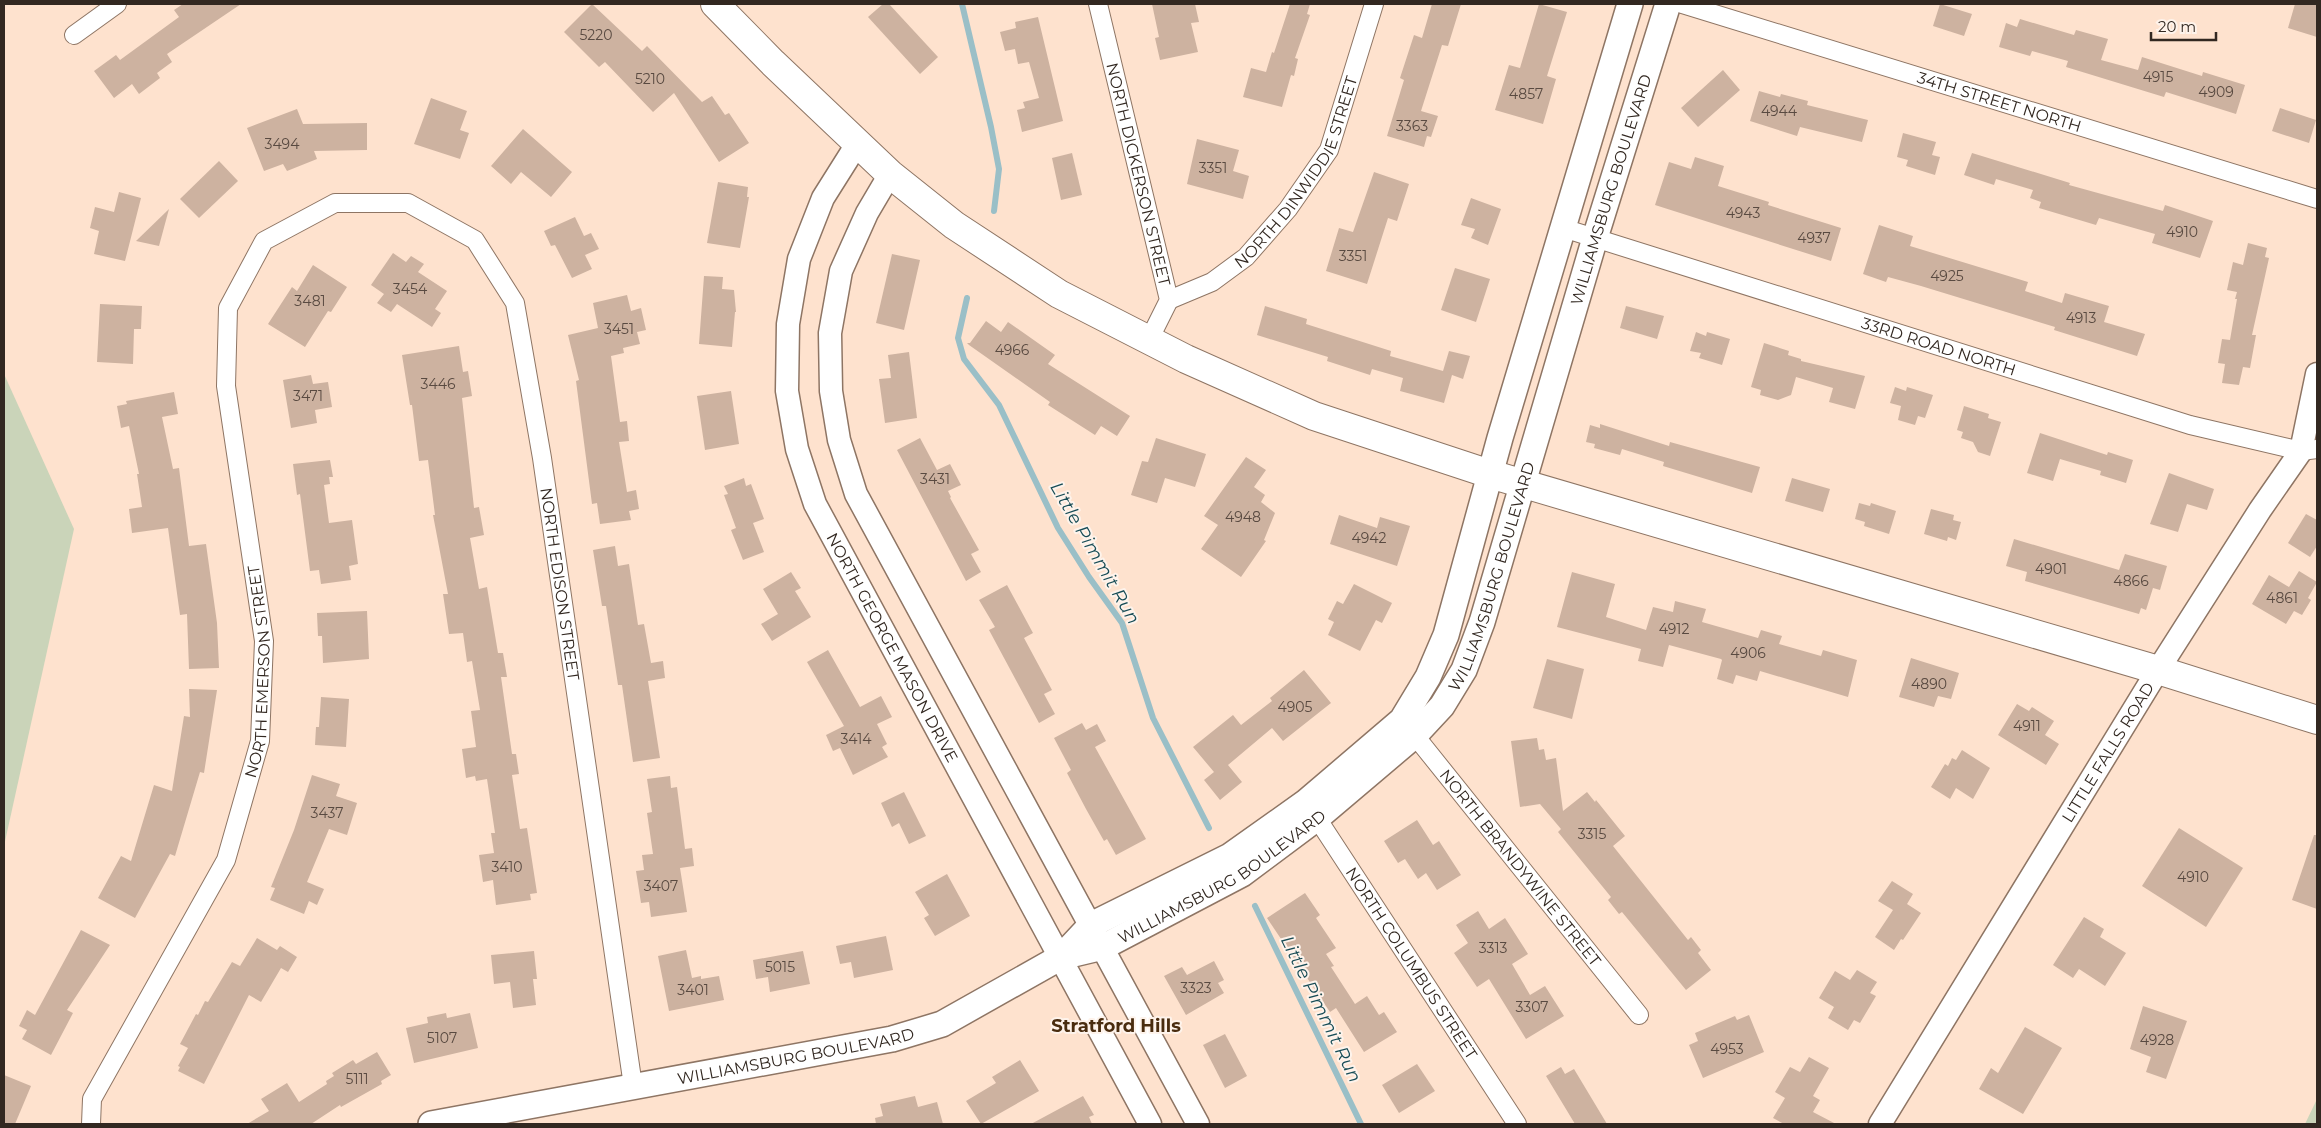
<svg xmlns="http://www.w3.org/2000/svg" width="2321" height="1128" viewBox="0 0 2321 1128" font-family="Montserrat,sans-serif">
	<style>
		.green { fill: #cad4b9 }
		.lines { fill: none; stroke-linecap: round; stroke-linejoin: round }
		.stream { stroke: #9abfc7; stroke-width: 6 }
		.building { fill: #cdb2a0 }
		.minor-casing { stroke: #8e7564; stroke-width: 20 }
		.tertiary-casing { stroke: #8e7564; stroke-width: 25 }
		.secondary-casing { stroke: #8e7564; stroke-width: 28 }
		.primary-casing { stroke: #8e7564; stroke-width: 30 }
		.minor { stroke: #fff; stroke-width: 18 }
		.tertiary { stroke: #fff; stroke-width: 22 }
		.secondary { stroke: #fff; stroke-width: 25 }
		.primary { stroke: #fff; stroke-width: 28 }
		.labels { text-anchor: middle; dominant-baseline: central; stroke-width: 4; stroke-linejoin: round; paint-order: stroke }
		.number-label { font-size: 14px; fill: #594a41 }
		.street-label { font-size: 16px; fill: #322821; stroke: #fef3eb }
		.water-label { font-size: 18px; font-style: italic; fill: #174c56; stroke: #fef3eb }
		.neighbourhood-label { font-size: 18px; font-weight: bold; fill: #492c0f; stroke: #fef3eb }
	</style>
	<rect width="100%" height="100%" fill="#fee2ce"/>
	<g class="green">
		<path d="M4 374 74 529 4 846Z"/>
		<path d="M2317 1099V1124H2305Z"/>
	</g>
	<g class="lines">
		<g class="stream">
			<path d="M962 4 991 127 999 169 994 211"/>
			<path d="M967 298 958 338 964 359 999 405 1058 528 1089 577 1122 623 1153 718 1209 828"/>
			<path d="M1255 906 1361 1124"/>
		</g>
	</g>
	<g class="building">
		<path d="M183 4H241L167 54 172 62 157 73 160 78 139 94 132 84 114 98 94 71 116 55 120 60 179 17 174 10Z"/>
		<path d="M592 4 642 51 647 46 702 102 712 96 725 115 729 113 749 143 719 162 674 93 653 112 605 62 599 67 564 32Z"/>
		<path d="M883 4H889L938 57 920 74 868 17Z"/>
		<path d="M1152 4H1195L1199 22 1191 23 1198 52 1160 60 1155 38 1159 37Z"/>
		<path d="M1290 4H1310L1307 14 1310 15 1295 58 1298 59 1294 76 1291 75 1282 107 1243 97 1251 68 1266 72 1272 52 1274 53Z"/>
		<path d="M1432 4H1461L1448 46 1442 45 1421 111 1438 116 1431 137 1427 136 1424 147 1387 136 1404 80 1400 78 1414 35 1422 38Z"/>
		<path d="M1539 4 1567 12 1547 76 1556 79 1543 124 1495 110 1509 65 1520 68Z"/>
		<path d="M1940 4 1972 14 1964 36 1933 26Z"/>
		<path d="M2295 4H2317V37L2288 28Z"/>
		<path d="M1038 17 1063 121 1022 132 1017 110 1025 108 1023 102 1039 98 1029 62 1018 64 1015 49 1005 51 1000 32 1016 28 1015 22Z"/>
		<path d="M2020 19 2074 35 2076 30 2108 39 2101 60 2138 70 2142 57 2202 76 2203 72 2245 85 2236 114 2166 92 2164 97 2066 67 2068 61 2032 51 2030 56 1999 47 2006 23 2017 27Z"/>
		<path d="M1723 70 1740 90 1698 127 1681 108Z"/>
		<path d="M1759 91 1780 97 1781 94 1808 101 1807 105 1868 120 1862 142 1800 127 1797 136 1750 121Z"/>
		<path d="M431 98 467 111 460 130 469 133 460 159 414 144Z"/>
		<path d="M2280 108 2316 120 2309 143 2272 131Z"/>
		<path d="M297 109 303 124 367 123V150L314 151 317 159 287 171 283 164 264 171 247 128Z"/>
		<path d="M523 129 572 172 551 197 521 172 511 184 491 166Z"/>
		<path d="M1903 133 1936 142 1932 155 1940 157 1935 175 1906 166 1908 160 1897 157Z"/>
		<path d="M1197 139 1239 150 1233 171 1249 176 1243 199 1187 184Z"/>
		<path d="M1072 153 1082 195 1061 200 1052 158Z"/>
		<path d="M1972 153 2070 183 2069 185 2163 211 2165 205 2213 221 2200 258 2152 243 2155 234 2099 218 2096 225 2039 208 2041 202 2030 198 2033 190 1996 179 1994 185 1964 175Z"/>
		<path d="M1695 157 1724 166 1718 186 1769 202 1768 205 1841 228 1831 261 1655 205 1669 162 1691 169Z"/>
		<path d="M219 161 238 181 199 218 180 199Z"/>
		<path d="M1374 172 1409 184 1397 221 1388 218 1367 284 1326 271 1339 228 1353 232Z"/>
		<path d="M718 182 748 187 747 197H749L740 248 707 243Z"/>
		<path d="M119 192 141 198 125 261 94 254 99 231 90 228 95 207 114 212Z"/>
		<path d="M1471 198 1501 209 1488 245 1471 238 1475 229 1461 225Z"/>
		<path d="M169 209 159 246 136 241Z"/>
		<path d="M575 217 584 236 591 233 599 249 585 255 592 269 572 278 555 245 551 246 544 231Z"/>
		<path d="M1879 225 1913 236 1910 246 2028 282 2025 291 2062 303 2065 293 2109 306 2104 322 2145 334 2137 356 2054 330 2055 327 1921 286 1888 277 1886 282 1863 274Z"/>
		<path d="M2248 243 2267 248 2265 257 2269 258 2252 335H2256L2250 368 2243 367 2239 385 2222 383 2225 364 2218 363 2222 339 2230 340 2237 299H2235L2237 292 2227 290 2233 262 2243 265Z"/>
		<path d="M393 253 406 262 411 256 424 264 418 272 447 291 435 309 441 313 432 327 397 304 391 312 377 303 384 294 371 285Z"/>
		<path d="M892 254 920 260 904 330 876 323Z"/>
		<path d="M313 265 347 287 331 312 328 311 305 347 268 324 292 287 297 291Z"/>
		<path d="M1455 268 1490 279 1476 322 1441 310Z"/>
		<path d="M704 276 723 277 722 289 734 290 736 312H735L732 347 699 344Z"/>
		<path d="M627 295 631 311 641 308 646 330 637 332 640 344 623 348 624 353 611 356 620 422 627 421 629 441 619 442 627 492 636 490 639 509 629 511 631 520 600 524 597 503 592 504 576 381 579 380 568 335 598 328 593 303Z"/>
		<path d="M100 304 142 306 141 329H134L133 364 97 362Z"/>
		<path d="M1265 306 1307 319 1306 324 1391 351 1390 356 1443 371 1449 351 1470 356 1463 379 1452 375 1444 403 1400 391 1403 378 1372 369 1370 375 1327 361 1328 357 1257 335Z"/>
		<path d="M1626 306 1664 316 1657 339 1620 328Z"/>
		<path d="M986 321 1001 332 1008 322 1055 355 1048 364 1130 416 1117 436 1101 426 1095 435 1048 405 1050 402 969 345 967 343H970Z"/>
		<path d="M1696 332 1706 336 1707 332 1730 339 1722 365 1699 358 1701 353 1690 351Z"/>
		<path d="M1764 343 1789 351 1788 355 1801 359V361L1865 376 1855 409 1829 402 1833 388 1796 377 1791 395 1778 400 1760 395 1761 390 1751 387Z"/>
		<path d="M459 346 463 372 468 371 472 396 462 398 474 508 479 507 484 535 470 538 479 589 487 587 498 653H503L507 677H501L512 754H516L519 774 512 775 520 829 527 828 537 893 530 894 531 900 496 905 493 880 483 882 479 855 494 853 491 833H495L487 779 476 781 475 776 466 778 462 749 476 747 471 711 480 710 472 661 467 662 463 633 449 634 443 594H448L433 515H435L428 460 419 461 412 405H410L402 355Z"/>
		<path d="M909 352 917 418 885 423 879 379 891 378 888 355Z"/>
		<path d="M311 375 313 384 328 382 332 407 315 410 317 423 291 428 283 380Z"/>
		<path d="M1895 387 1906 391 1907 387 1933 395 1925 418 1918 416 1915 425 1898 420 1901 406 1890 403Z"/>
		<path d="M731 391 739 444 705 450 697 396Z"/>
		<path d="M174 392 178 414 162 417 173 469 179 468 189 546 206 544 217 623 219 668 189 669 187 614 180 615 168 528 132 533 129 509 142 507 137 474H139L129 426 121 428 117 406 127 404 126 401Z"/>
		<path d="M1964 406 1989 414 1988 418 2001 422 1990 456 1978 452 1973 442 1961 438 1963 432 1957 430Z"/>
		<path d="M1600 424 1669 446 1670 442 1760 467 1752 493 1663 466 1664 462 1622 449 1620 455 1594 448 1595 444 1586 442 1590 425 1600 428Z"/>
		<path d="M2040 433 2107 455 2108 452 2133 460 2126 483 2100 475 2101 471 2060 459 2053 481 2027 473Z"/>
		<path d="M920 438 937 470 950 464 961 485 948 491 951 497 950 498 979 550 971 554 981 572 966 581 897 450Z"/>
		<path d="M1156 438 1206 454 1195 487 1165 478 1157 503 1131 495 1142 461 1148 462Z"/>
		<path d="M1246 457 1266 470 1254 487 1265 495 1261 502 1275 513 1264 540 1266 541 1241 577 1201 549 1218 525 1204 516Z"/>
		<path d="M330 460 333 477H329L330 484 324 485 329 523 352 520 358 564 349 566 351 580 321 584 319 570 310 571 300 494 297 495 293 464Z"/>
		<path d="M2169 473 2214 489 2207 510 2187 504 2178 532 2150 524Z"/>
		<path d="M744 478 746 486 751 484 764 519 753 523 764 552 743 560 731 530 736 528 724 495 728 494 724 486Z"/>
		<path d="M1792 478 1830 489 1823 512 1785 501Z"/>
		<path d="M1859 503 1870 506 1871 503 1896 511 1889 534 1864 526 1865 522 1855 519Z"/>
		<path d="M1931 509 1954 515 1953 520 1961 522 1956 540 1948 537 1947 541 1924 534Z"/>
		<path d="M2306 514 2317 520V546L2310 557 2288 543Z"/>
		<path d="M1339 515 1377 528 1380 517 1410 526 1397 566 1330 544Z"/>
		<path d="M2014 539 2119 570 2125 554 2167 566 2160 590 2153 588 2146 610 2141 608 2139 614 2025 581 2027 572 2006 566Z"/>
		<path d="M615 546 618 566 629 564 638 625 644 624 651 663 663 661 665 678 648 681 660 758 633 762 622 685H618L606 606H602L593 550Z"/>
		<path d="M2299 571 2317 582 2308 598 2311 600 2302 615 2294 611 2286 624 2252 604 2269 575 2289 587Z"/>
		<path d="M791 572 801 588 795 591 811 617 772 641 761 624 778 614 763 589Z"/>
		<path d="M1572 572 1615 584 1606 617 1646 630 1653 607 1673 612 1675 601 1706 609 1702 622 1758 638 1761 630 1782 636 1779 644 1821 656 1823 650 1857 660 1848 697 1760 671 1757 681 1736 675 1733 684 1717 679 1722 660 1721 659 1669 645 1663 667 1638 661 1641 649 1557 627Z"/>
		<path d="M1354 584 1392 603 1382 623 1376 620 1360 651 1328 635 1334 622 1328 619 1337 601 1343 604Z"/>
		<path d="M1007 585 1033 633 1024 638 1052 690 1044 694 1055 714 1039 723 989 630 995 627 979 600Z"/>
		<path d="M367 611 369 659 323 663 322 636H318L317 613Z"/>
		<path d="M828 650 860 707 881 696 892 717 877 724 887 744 882 747 888 757 853 775 840 748 833 751 826 735 844 726 807 662Z"/>
		<path d="M1911 658 1959 673 1951 699 1938 696 1934 707 1899 697Z"/>
		<path d="M1547 659 1584 669 1572 719 1533 708Z"/>
		<path d="M1304 670 1331 703 1283 741 1272 728 1228 765 1242 782 1220 800 1204 780 1214 772 1193 747 1233 715 1241 725 1272 701 1270 698Z"/>
		<path d="M189 689 217 690 204 773 200 772 175 856 170 854 135 918 98 898 121 856 131 861 154 785 172 791 184 716 190 717Z"/>
		<path d="M321 697 349 699 346 747 315 745 316 727H319Z"/>
		<path d="M2017 704 2029 711 2032 707 2054 721 2045 735 2059 744 2046 765 1998 735Z"/>
		<path d="M1082 723 1086 730 1097 724 1106 741 1095 747 1146 839 1116 855 1107 839 1104 841 1086 809 1067 773 1071 770 1054 738Z"/>
		<path d="M1537 738 1539 750 1544 749 1546 760 1556 758 1563 811 1587 792 1595 802 1596 800 1625 836 1613 846 1688 940 1691 937 1701 950 1698 953 1711 970 1686 990 1622 912 1619 914 1608 900 1611 897 1558 832 1561 829 1540 804 1520 807 1511 741Z"/>
		<path d="M1962 750 1990 768 1973 799 1956 788 1950 799 1931 787 1945 764 1948 766 1952 758 1956 760Z"/>
		<path d="M312 775 340 784 336 796 357 803 347 835 329 829 307 882 324 889 317 905 309 901 304 914 270 900 275 888 271 887 294 830Z"/>
		<path d="M670 776 671 788 677 787 685 849 692 848 694 866 680 868 687 912 651 917 649 902 641 903 636 871 644 870 642 855 653 854 647 813 652 812 647 779Z"/>
		<path d="M904 792 926 836 909 844 899 823 892 827 881 803Z"/>
		<path d="M1417 820 1433 845 1439 841 1461 875 1437 890 1426 873 1418 879 1405 859 1398 863 1384 841Z"/>
		<path d="M2179 828 2243 868 2206 927 2142 886Z"/>
		<path d="M2314 835H2317V909L2292 900Z"/>
		<path d="M947 874 970 916 935 936 924 918 929 915 915 892Z"/>
		<path d="M1892 881 1913 894 1907 904 1921 913 1903 940 1901 939 1894 950 1875 937 1893 910 1878 901Z"/>
		<path d="M1305 893 1320 915 1316 918 1336 948 1326 954 1334 966 1331 967 1355 1004 1367 996 1379 1015 1384 1012 1397 1032 1364 1052 1336 1008 1330 1012 1267 918Z"/>
		<path d="M1478 911 1489 929 1505 918 1528 954 1512 964 1530 995 1545 986 1564 1016 1526 1039 1489 979 1477 987 1454 953 1468 943 1456 925Z"/>
		<path d="M2084 917 2104 929 2100 937 2126 953 2105 986 2079 969 2073 978 2053 965Z"/>
		<path d="M81 930 110 945 67 1010 73 1013 51 1055 22 1039 27 1030 19 1026 27 1010 35 1015Z"/>
		<path d="M886 936 893 970 854 978 851 962 840 964 836 946Z"/>
		<path d="M257 938 277 950 280 946 297 957 288 972 281 968 261 1002 249 995 204 1084 178 1071 180 1067 178 1066 188 1048 180 1044 196 1014 198 1015 205 1001 208 1002 232 962 240 966Z"/>
		<path d="M686 950 692 978 701 976V979L719 976 724 1000 669 1011 658 956Z"/>
		<path d="M534 951 537 979H533L536 1005 513 1008 510 982 494 984 491 955Z"/>
		<path d="M803 951 810 984 770 992 768 977 756 979 753 960Z"/>
		<path d="M1214 961 1224 980 1218 983 1224 993 1186 1015 1164 976 1182 967 1187 975Z"/>
		<path d="M1857 970 1877 982 1870 993 1876 996 1860 1023 1854 1020 1848 1030 1828 1018 1834 1007 1819 998 1835 971 1850 980Z"/>
		<path d="M2143 1006 2187 1021 2166 1079 2146 1072 2151 1057 2130 1049Z"/>
		<path d="M446 1013 447 1018 470 1013 478 1048 414 1063 406 1028 428 1023 427 1017Z"/>
		<path d="M1749 1015 1764 1052 1703 1078 1689 1045 1698 1041 1695 1033 1735 1016 1737 1020Z"/>
		<path d="M2025 1027 2062 1048 2023 1114 1979 1089 1991 1068 1998 1073Z"/>
		<path d="M1225 1034 1247 1076 1225 1088 1203 1045Z"/>
		<path d="M377 1052 391 1075 381 1081 382 1084 341 1107 340 1105 311 1124H247L269 1111 261 1099 287 1083 299 1102 327 1084 326 1081 334 1076 332 1073 353 1060 356 1064Z"/>
		<path d="M1809 1057 1829 1068 1813 1096 1820 1100 1813 1112 1836 1124H1784L1773 1118 1785 1098 1775 1092 1790 1067 1800 1072Z"/>
		<path d="M1020 1060 1039 1091 981 1124 966 1101 996 1083 992 1077Z"/>
		<path d="M1417 1064 1435 1091 1399 1113 1382 1085Z"/>
		<path d="M1561 1067 1565 1074 1574 1069 1607 1124H1575L1546 1076Z"/>
		<path d="M4 1075 31 1086 15 1124H4Z"/>
		<path d="M915 1096 918 1107 937 1102 943 1124H876L875 1118 883 1116 880 1104Z"/>
		<path d="M1083 1096 1094 1115 1089 1117 1092 1124H1031Z"/>
	</g>
	<g class="lines">
		<defs>
			<g id="minor">
				<path id="s1" d="M1098 4 1169 300 1149 340"/>
				<path id="s2" d="M1682 4 2317 199"/>
				<path d="M74 35 117 4"/>
				<path id="s3" d="M1563 228 2190 425 2301 451 2317 449"/>
				<path id="s4" d="M1169 300 1212 282 1246 257 1288 209 1329 150 1374 4"/>
				<path id="s5" d="M1408 727 1639 1015"/>
				<path id="s6" d="M1311 809 1517 1124"/>
				<path id="s7" d="M91 1124 92 1099 226 860 260 741 264 641 226 386 228 308 264 241 335 203H408L475 240 515 303 542 458 633 1086"/>
			</g>
			<g id="tertiary">
				<path id="s8" d="M857 144 823 198 799 259 788 324 787 391 797 449 815 504 1150 1124"/>
				<path d="M890 174 867 213 841 271 830 333 831 391 839 440 856 494 1198 1124"/>
				<path id="s9" d="M1880 1124 2158 670 2260 510 2301 451 2317 374"/>
			</g>
			<g id="secondary">
				<path d="M1061 957 1091 925 1230 856 1306 802 1402 720 1428 677 1446 635 1500 438 1630 4"/>
				<path id="s10" d="M431 1124 892 1039 942 1024 1061 957 1103 947 1242 874 1317 818 1415 735 1442 706 1464 670 1482 622 1595 238 1668 4"/>
			</g>
			<path id="primary" d="M715 4 773 63 890 174 954 225 1059 294 1186 359 1314 416 1490 474 2158 670 2317 720"/>
		</defs>
		<use href="#minor" class="minor-casing"/>
		<use href="#tertiary" class="tertiary-casing"/>
		<use href="#secondary" class="secondary-casing"/>
		<use href="#primary" class="primary-casing"/>
		<use href="#minor" class="minor"/>
		<use href="#tertiary" class="tertiary"/>
		<use href="#secondary" class="secondary"/>
		<use href="#primary" class="primary"/>
	</g>
	<g class="labels">
		<g class="number-label">
			<text x="596" y="35">5220</text>
			<text x="2158" y="77">4915</text>
			<text x="650" y="79">5210</text>
			<text x="2216" y="92">4909</text>
			<text x="1526" y="94">4857</text>
			<text x="1779" y="111">4944</text>
			<text x="1412" y="126">3363</text>
			<text x="282" y="144">3494</text>
			<text x="1213" y="168">3351</text>
			<text x="1743" y="213">4943</text>
			<text x="2182" y="232">4910</text>
			<text x="1814" y="238">4937</text>
			<text x="1353" y="256">3351</text>
			<text x="1947" y="276">4925</text>
			<text x="410" y="289">3454</text>
			<text x="310" y="301">3481</text>
			<text x="2081" y="318">4913</text>
			<text x="619" y="329">3451</text>
			<text x="1012" y="350">4966</text>
			<text x="438" y="384">3446</text>
			<text x="308" y="396">3471</text>
			<text x="935" y="479">3431</text>
			<text x="1243" y="517">4948</text>
			<text x="1369" y="538">4942</text>
			<text x="2051" y="569">4901</text>
			<text x="2131" y="581">4866</text>
			<text x="2282" y="598">4861</text>
			<text x="1674" y="629">4912</text>
			<text x="1748" y="653">4906</text>
			<text x="1929" y="684">4890</text>
			<text x="1295" y="707">4905</text>
			<text x="2027" y="726">4911</text>
			<text x="856" y="739">3414</text>
			<text x="327" y="813">3437</text>
			<text x="1592" y="834">3315</text>
			<text x="507" y="867">3410</text>
			<text x="2193" y="877">4910</text>
			<text x="661" y="886">3407</text>
			<text x="1493" y="948">3313</text>
			<text x="780" y="967">5015</text>
			<text x="1196" y="988">3323</text>
			<text x="693" y="990">3401</text>
			<text x="1532" y="1007">3307</text>
			<text x="442" y="1038">5107</text>
			<text x="2157" y="1040">4928</text>
			<text x="1727" y="1049">4953</text>
			<text x="357" y="1079">5111</text>
		</g>
		<g class="street-label">
			<text stroke="none"><textPath href="#s2" startOffset="332">34TH STREET NORTH</textPath></text>
			<text stroke="none"><textPath href="#s4" startOffset="189">NORTH DINWIDDIE STREET</textPath></text>
			<text stroke="none"><textPath href="#s1" startOffset="175">NORTH DICKERSON STREET</textPath></text>
			<text stroke="none"><textPath href="#s10" startOffset="1664">WILLIAMSBURG BOULEVARD</textPath></text>
			<text stroke="none"><textPath href="#s3" startOffset="394">33RD ROAD NORTH</textPath></text>
			<text stroke="none"><textPath href="#s10" startOffset="1259">WILLIAMSBURG BOULEVARD</textPath></text>
			<text stroke="none"><textPath href="#s7" startOffset="1524">NORTH EDISON STREET</textPath></text>
			<text stroke="none"><textPath href="#s8" startOffset="542">NORTH GEORGE MASON DRIVE</textPath></text>
			<text stroke="none"><textPath href="#s7" startOffset="492">NORTH EMERSON STREET</textPath></text>
			<text stroke="none"><textPath href="#s9" startOffset="436">LITTLE FALLS ROAD</textPath></text>
			<text stroke="none"><textPath href="#s5" startOffset="180">NORTH BRANDYWINE STREET</textPath></text>
			<text stroke="none"><textPath href="#s10" startOffset="839">WILLIAMSBURG BOULEVARD</textPath></text>
			<text stroke="none"><textPath href="#s6" startOffset="184">NORTH COLUMBUS STREET</textPath></text>
			<text stroke="none"><textPath href="#s10" startOffset="371">WILLIAMSBURG BOULEVARD</textPath></text>
		</g>
		<g class="water-label">
			<text transform="translate(1095 553) rotate(60)">Little Pimmit Run</text>
			<text transform="translate(1321 1009) rotate(64)">Little Pimmit Run</text>
		</g>
		<g class="neighbourhood-label">
			<text x="1116" y="1026">Stratford Hills</text>
		</g>
	</g>
	<rect width="2321" height="1128" fill="none" stroke="#322821" stroke-width="10"/>
	<path d="M2151 32v8h65v-8" fill="none" stroke="#322821" stroke-width="2.5"/>
	<text x="2158" y="32" font-size="15" fill="#322821" stroke="#fef3eb" stroke-width="4" paint-order="stroke">20 m</text>
</svg>
